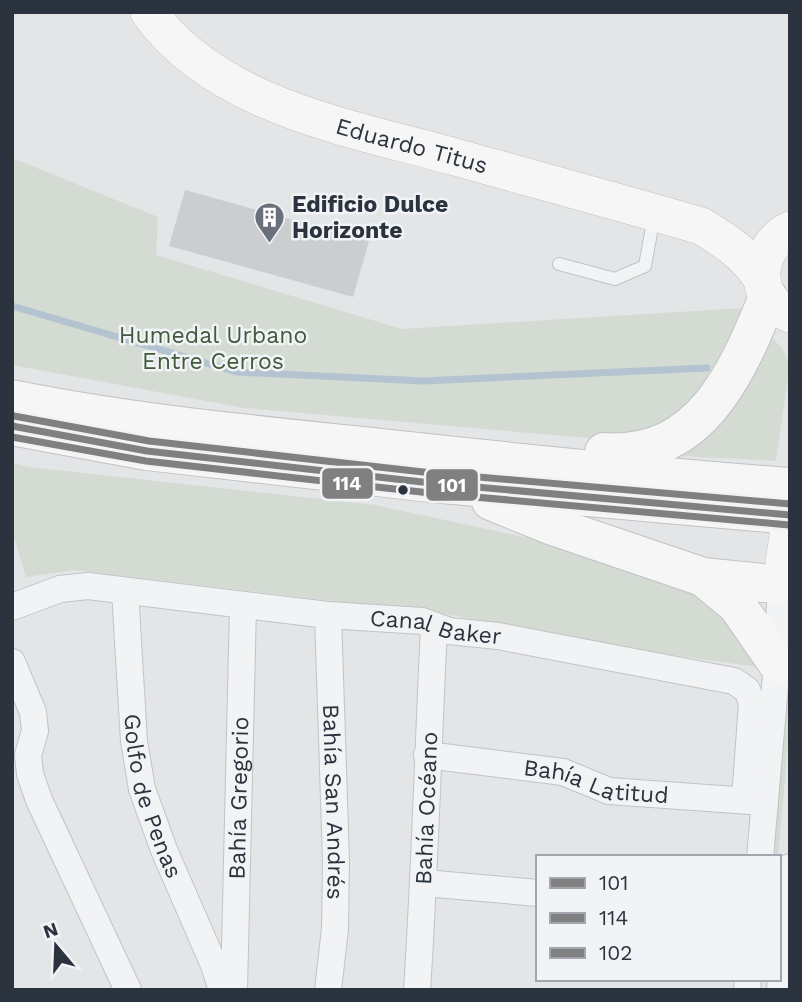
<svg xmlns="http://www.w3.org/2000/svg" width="802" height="1002" viewBox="0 0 802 1002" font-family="'Work Sans',sans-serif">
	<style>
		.green { fill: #d4dbd3 }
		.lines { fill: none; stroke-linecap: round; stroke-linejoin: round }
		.stream { stroke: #b3c3d0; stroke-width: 7 }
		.building { fill: #cbcdcf }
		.lane-casing { stroke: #c1c3c5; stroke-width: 14 }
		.street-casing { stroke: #c1c3c5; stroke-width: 28 }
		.secondary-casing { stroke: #c1c3c5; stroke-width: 38 }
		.primary-casing { stroke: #c0c2c4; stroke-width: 40 }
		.lane { stroke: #f2f3f4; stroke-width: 12 }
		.street { stroke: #f2f3f4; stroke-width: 26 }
		.secondary { stroke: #f6f6f6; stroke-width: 37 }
		.primary { stroke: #f6f6f6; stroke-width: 38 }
		.bus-1-casing { stroke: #f1f3f6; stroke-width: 12 }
		.bus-2-casing { stroke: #f1f3f6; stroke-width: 12 }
		.bus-3-casing { stroke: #f1f3f6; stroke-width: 12 }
		.bus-1 { stroke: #808080; stroke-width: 7 }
		.bus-2 { stroke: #808080; stroke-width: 7 }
		.bus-3 { stroke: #808080; stroke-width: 7 }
		.bus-dot { fill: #2b333f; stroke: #f1f3f6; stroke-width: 2.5 }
		.labels { text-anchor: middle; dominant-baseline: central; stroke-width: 5; stroke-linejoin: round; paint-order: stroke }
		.street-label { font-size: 23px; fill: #2b333f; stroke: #f1f3f6 }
		.poi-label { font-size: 23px; font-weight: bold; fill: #2b333f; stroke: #f1f3f6; text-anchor: start }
		.park-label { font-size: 23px; fill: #415a39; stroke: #f1f3f6 }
		.line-badge { stroke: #f1f3f6; stroke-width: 2.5 }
		.badge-label { font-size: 19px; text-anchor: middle; font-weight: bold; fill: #fff }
	</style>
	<rect width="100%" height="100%" fill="#e3e5e7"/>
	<g class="green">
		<path d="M12 158 158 217 156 255 402 329 744 308 702 392 663 427 622 441 244 408 12 365Z"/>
		<path d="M765 331 781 347 790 364 776 461 661 455Z"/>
		<path d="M12 463 29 467 375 505 542 541 719 602 758 667 651 652 450 615 74 570 26 577 12 530Z"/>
		<path d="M790 632V722L778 857H769Z"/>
	</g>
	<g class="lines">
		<path class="stream" d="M12 306 237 372 423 381 707 368"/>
	</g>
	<path class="building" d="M185 190 369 241 353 297 169 246Z"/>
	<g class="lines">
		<defs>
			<path id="lane" d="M559 264 615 279 645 266 654 216"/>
			<g id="street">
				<path id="s1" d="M125 591 134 741 142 789 164 850 214 965 222 990"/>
				<path id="s2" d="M12 607 60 589 88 586 328 615 422 621 449 631 498 636 734 681 747 690 752 703 745 800"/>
				<path id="s3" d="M328 615 336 861 335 929 328 990"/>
				<path d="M12 662 33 712 35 731 28 755 30 774 39 800 128 990"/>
				<path id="s4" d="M427 755 563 772 609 791 765 802"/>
				<path d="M760 857 777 663 781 583"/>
				<path d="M424 883 538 893"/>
				<path id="s5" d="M234 990 243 606"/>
				<path id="s6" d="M417 990C425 869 428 748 434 627"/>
				<path d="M747 990 748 979"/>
				<path d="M780 990 790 867"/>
			</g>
			<g id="secondary">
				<path id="s7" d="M149 12C216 106 351 128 455 157 537 180 619 202 701 226 726 241 746 254 762 279"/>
				<path d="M790 230C755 248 750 299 790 314"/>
				<path d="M781 583 790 523"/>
			</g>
			<g id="primary">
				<path d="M12 399C125 422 238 433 353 445 498 461 644 476 790 487"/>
				<path d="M12 426 147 451 431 483 790 515"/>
				<path d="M604 452C701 459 737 373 768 297"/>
				<path d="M491 501 550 525 703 577 763 583 790 584"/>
				<path d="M703 577 737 605 777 663"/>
			</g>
		</defs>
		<use href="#lane" class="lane-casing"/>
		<use href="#street" class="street-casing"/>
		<use href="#secondary" class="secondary-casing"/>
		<use href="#primary" class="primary-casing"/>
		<use href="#lane" class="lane"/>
		<use href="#street" class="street"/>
		<use href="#secondary" class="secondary"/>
		<use href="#primary" class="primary"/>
		<defs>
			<path id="bus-1" d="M12 426 147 451 431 483 790 515"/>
			<path id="bus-2" d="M12 437 146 461 430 493 789 525"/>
			<path id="bus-3" d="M14 416 149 441 432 473 790 504"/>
		</defs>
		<use href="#bus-1" class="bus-1-casing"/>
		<use href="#bus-2" class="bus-2-casing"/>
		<use href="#bus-3" class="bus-3-casing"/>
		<use href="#bus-1" class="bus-1"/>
		<use href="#bus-2" class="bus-2"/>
		<use href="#bus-3" class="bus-3"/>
	</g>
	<defs>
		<symbol id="building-pin" viewBox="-11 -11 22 30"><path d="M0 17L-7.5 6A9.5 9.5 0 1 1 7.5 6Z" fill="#6b717a" stroke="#f1f3f6"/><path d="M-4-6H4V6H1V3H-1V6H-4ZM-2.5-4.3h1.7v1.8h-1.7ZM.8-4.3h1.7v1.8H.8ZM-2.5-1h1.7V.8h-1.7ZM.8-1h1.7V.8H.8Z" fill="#fff"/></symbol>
	</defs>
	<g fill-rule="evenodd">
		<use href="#building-pin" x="252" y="200" width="35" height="47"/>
	</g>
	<circle class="bus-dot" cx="403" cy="490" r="6"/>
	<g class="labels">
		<g class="street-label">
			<text stroke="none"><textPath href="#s7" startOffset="301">Eduardo Titus</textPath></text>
			<text stroke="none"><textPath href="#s2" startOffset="430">Canal Baker</textPath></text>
			<text stroke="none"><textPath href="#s4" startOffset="172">Bahía Latitud</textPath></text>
			<text stroke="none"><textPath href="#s1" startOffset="208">Golfo de Penas</textPath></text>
			<text stroke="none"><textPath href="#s5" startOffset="192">Bahía Gregorio</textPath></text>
			<text stroke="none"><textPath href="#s3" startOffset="187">Bahía San Andrés</textPath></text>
			<text stroke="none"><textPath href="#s6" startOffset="182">Bahía Océano</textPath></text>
		</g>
		<g class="poi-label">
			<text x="292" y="204">Edificio Dulce<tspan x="292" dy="26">Horizonte</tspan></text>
		</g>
		<g class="park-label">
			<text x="213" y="335">Humedal Urbano<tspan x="213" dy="26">Entre Cerros</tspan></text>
		</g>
	</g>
	<g class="line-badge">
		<rect x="321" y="467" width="53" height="33" rx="7" fill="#808080"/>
		<rect x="425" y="468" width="54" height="34" rx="7" fill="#808080"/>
	</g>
	<g class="badge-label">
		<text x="347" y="490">114</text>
		<text x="452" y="492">101</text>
	</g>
	<rect width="802" height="1002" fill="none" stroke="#2b333f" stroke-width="28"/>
	<rect x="536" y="855" width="245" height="126" fill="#f1f3f6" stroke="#a2a6ad" stroke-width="2"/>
	<rect x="550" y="878" width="35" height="10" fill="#808080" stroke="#a2a6ad" stroke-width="2"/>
	<text x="599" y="890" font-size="21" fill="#2b333f">101</text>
	<rect x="550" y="913" width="35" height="10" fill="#808080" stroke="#a2a6ad" stroke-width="2"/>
	<text x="599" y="925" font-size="21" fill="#2b333f">114</text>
	<rect x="550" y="948" width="35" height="10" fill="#808080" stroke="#a2a6ad" stroke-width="2"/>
	<text x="599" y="960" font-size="21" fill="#2b333f">102</text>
	<g transform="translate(56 946) rotate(341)" stroke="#f1f3f6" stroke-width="5" paint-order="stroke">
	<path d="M0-5L12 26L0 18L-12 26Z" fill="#2b333f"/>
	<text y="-10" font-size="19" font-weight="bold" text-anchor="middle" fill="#2b333f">N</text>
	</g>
</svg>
